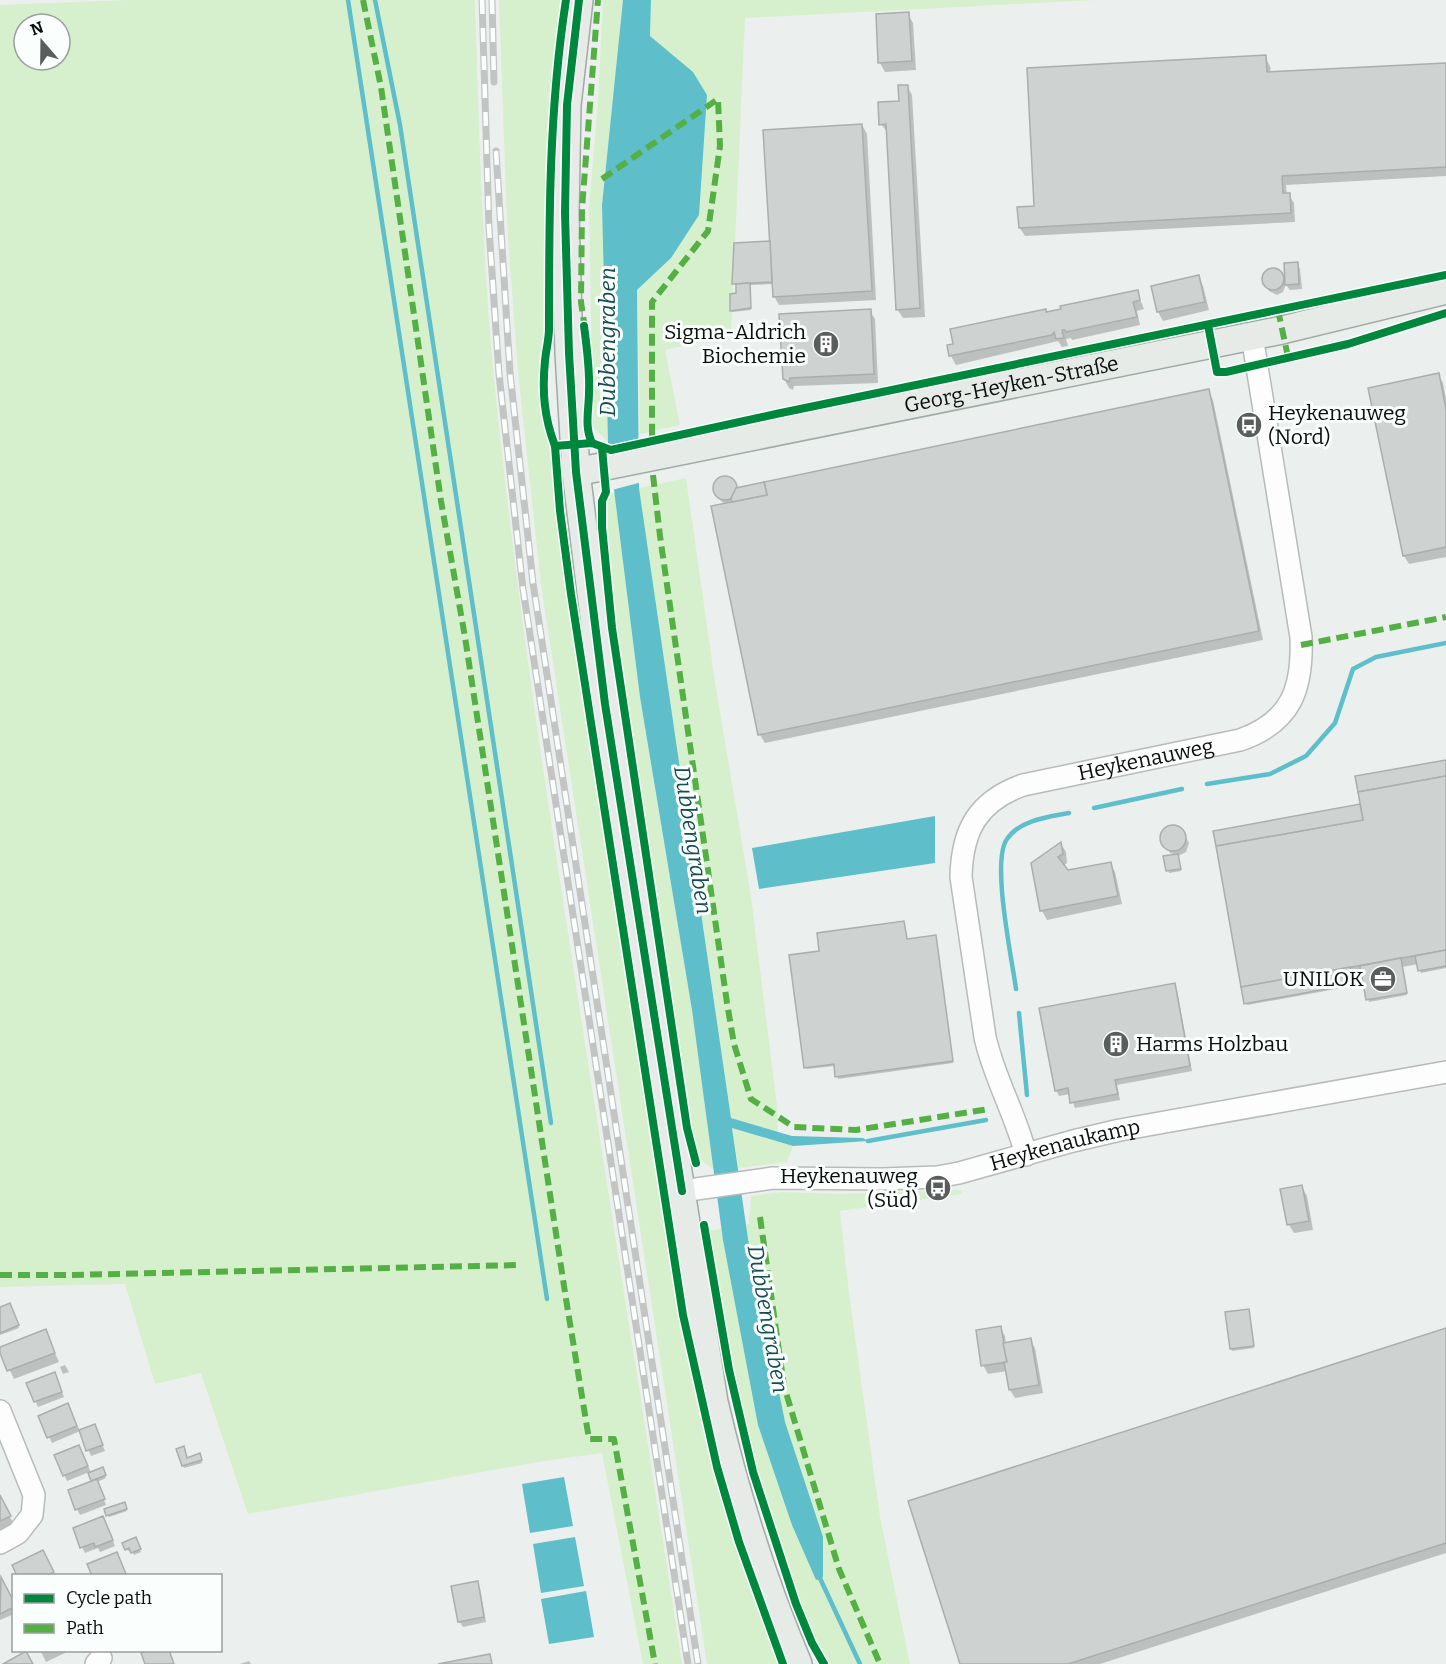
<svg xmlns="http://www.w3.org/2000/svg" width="1446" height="1664" viewBox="0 0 1446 1664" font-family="Bitter,serif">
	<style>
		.green { fill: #d6f0cd; fill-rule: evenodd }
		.water { fill: #5ebeca }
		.pier { fill: #ebf0ee }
		.shadow { fill: #0003 }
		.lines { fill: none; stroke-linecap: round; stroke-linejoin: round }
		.stream { stroke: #5ebeca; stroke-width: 4.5 }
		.building { fill: #ced3d1; stroke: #aaaead; stroke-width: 1.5 }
		.minor-casing { stroke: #b7bbba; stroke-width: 24 }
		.major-casing { stroke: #a0aba5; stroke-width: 30 }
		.minor { stroke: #fcfdfc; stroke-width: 21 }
		.major { stroke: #e6ebe8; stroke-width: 27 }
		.rail-casing { stroke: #c3c5c4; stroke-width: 7 }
		.rail { stroke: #fafffd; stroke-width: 4.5; stroke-dasharray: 14; stroke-linecap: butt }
		.quiet { stroke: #54b044; stroke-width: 6; stroke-dasharray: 12 6; stroke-linecap: butt }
		.cycleway-casing { stroke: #fafffd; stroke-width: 11 }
		.cycleway { stroke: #00873e; stroke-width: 8 }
		.labels { text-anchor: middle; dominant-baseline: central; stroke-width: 6; stroke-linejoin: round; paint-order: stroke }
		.poi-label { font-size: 21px; fill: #0a0e0c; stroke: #fafffd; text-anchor: end }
		.street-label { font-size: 21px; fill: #0a0e0c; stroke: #fafffd }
		.water-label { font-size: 22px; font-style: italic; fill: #154b53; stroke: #fafffd }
	</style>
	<rect width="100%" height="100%" fill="#ebf0ee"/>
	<g class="green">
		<path d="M127 0H475C479 126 482 253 494 379 513 567 540 753 569 939 606 1181 645 1422 682 1664H643L602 1453 538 1462 248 1514 201 1373 155 1384 125 1284 0 1287V5ZM24 24H60V60H24Z"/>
		<path d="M499 0H563L550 108 546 217 548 321 540 383 541 413 553 447 567 579 577 636 664 1219 692 1377 729 1519 782 1664H707L541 585 518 372 507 224Z"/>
		<path d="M603 0H623L602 205 608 442 593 427 589 208 598 101Z"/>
		<path d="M651 0H1096L745 18 731 336 665 350 680 425 640 434 637 290 671 258 658 43 650 36Z"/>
		<path d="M686 478 715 682 751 896 777 1105 778 1133 731 1118 639 488Z"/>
		<path d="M615 493 640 697 692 1010 714 1170 697 1157 617 627 605 495Z"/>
		<path d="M732 1128 793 1146 787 1162 738 1168Z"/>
		<path d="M961 1190 962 1194 840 1211 849 1293 880 1517 910 1664H828L814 1638 791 1579 744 1427 724 1331 708 1231 749 1224 751 1196 781 1192 840 1194Z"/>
	</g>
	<g class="water">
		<path d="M623 0H651L650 36 693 72 707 95 699 215 671 258 637 290 639 488 731 1118 792 1136 863 1138 868 1141 793 1146 732 1128 748 1239 785 1422 823 1537V1577L820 1579 816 1580 792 1525 758 1425 723 1240 692 1010 640 697 608 442 602 205Z"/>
		<path d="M935 816V863L759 889 752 848Z"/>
		<path d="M564 1477 573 1526 530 1533 522 1484Z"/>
		<path d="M575 1537 584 1586 541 1593 533 1544Z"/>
		<path d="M586 1591 594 1637 549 1644 541 1599Z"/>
	</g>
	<path class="pier" d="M643 442 642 482 612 490 606 448Z"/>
	<g class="shadow">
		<path d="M908 14 913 23 916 70 885 72 880 63Z"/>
		<path d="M1265 57 1270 66 1271 74 1446 64V176L1286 185 1287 195H1289L1294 203 1295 222 1025 236 1020 228 1036 208Z"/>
		<path d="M907 86 912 95 925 317 903 318 897 309 888 133 881 124 900 103Z"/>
		<path d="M862 125 867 134 876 300 779 305 774 296V284L750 285 751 310 732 312 731 310 738 295 737 285 733 284 769 242Z"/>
		<path d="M1297 263 1300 269 1302 289 1290 290 1286 285Z"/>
		<path d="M1269 270 1277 271 1286 284 1283 292 1277 295 1269 291 1264 281 1266 273Z"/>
		<path d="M1198 277 1203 286 1209 310 1163 321 1158 312 1153 288Z"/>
		<path d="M1137 292 1144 309 1137 311 1140 325 1072 340 1071 338 1066 339 1068 346 1062 347 1058 341 956 365 951 356 949 346 1046 313Z"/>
		<path d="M870 311 875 319 878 383 794 386 793 390 789 388 784 379Z"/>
		<path d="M1438 375 1443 383 1446 399V557L1409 564 1404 556Z"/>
		<path d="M1208 391 1213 400 1263 640 765 743 760 735 726 505 720 500 715 487 718 480 723 479 730 480 735 489Z"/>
		<path d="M1446 761V968L1421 973 1418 964 1402 967 1407 995 1369 1002 1363 974 1351 976 1353 986 1247 1005 1215 832 1362 806Z"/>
		<path d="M1172 827 1181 829 1189 843 1186 852 1178 856 1181 871 1169 873 1165 858 1177 855 1170 853 1162 839 1165 831Z"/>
		<path d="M1061 844 1066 852 1067 863 1063 866 1068 871 1110 863 1115 872 1122 904 1047 920 1042 911 1032 864Z"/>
		<path d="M904 923 907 940 936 939 953 1063 838 1079 835 1066 807 1069 806 1067 821 952Z"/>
		<path d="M1174 985 1177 990 1192 1071 1117 1085 1120 1100 1075 1108 1070 1094 1059 1096 1056 1090Z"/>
		<path d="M1302 1187 1307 1196 1313 1230 1294 1233 1289 1225Z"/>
		<path d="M11 1307 19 1328 0 1335V1309Z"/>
		<path d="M1248 1311 1254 1348 1232 1351 1231 1348Z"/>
		<path d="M1000 1328 1005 1336 1006 1344 1030 1340 1035 1348 1043 1393 1015 1398 1010 1390 1007 1371 988 1374 983 1365Z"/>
		<path d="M1446 1330V1553L1100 1664H962Z"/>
		<path d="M45 1331 59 1362 14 1379 0 1349Z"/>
		<path d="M65 1365 69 1372 63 1374 60 1367Z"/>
		<path d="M57 1379 64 1397 38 1407 28 1384Z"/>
		<path d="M70 1410 80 1431 52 1443 40 1416Z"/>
		<path d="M95 1426 105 1451 91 1456 80 1431Z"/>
		<path d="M178 1450 187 1459 201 1457 202 1463 184 1468Z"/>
		<path d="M82 1452 91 1473 104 1471 106 1478 97 1482 106 1505 80 1515 77 1509 94 1482 89 1472 67 1481 56 1456Z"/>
		<path d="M0 1497 14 1525 0 1533Z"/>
		<path d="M125 1506 127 1511 109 1517 108 1515Z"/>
		<path d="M106 1523 115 1546 100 1552 98 1548 85 1553 82 1547Z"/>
		<path d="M135 1539 141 1552 134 1555 132 1550 128 1551 124 1543Z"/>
		<path d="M119 1559 126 1576H93Z"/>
		<path d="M0 1579 14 1604V1614L0 1620Z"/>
		<path d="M477 1583 480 1588 486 1622 463 1627 459 1621Z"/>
		<path d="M40 1650H64L65 1653 46 1662Z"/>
		<path d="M249 1661 251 1664H240Z"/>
	</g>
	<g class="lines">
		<g class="stream">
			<path d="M348 0 547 1299"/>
			<path d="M375 0 400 125 551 1123"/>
			<path d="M1207 784 1270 774 1306 756 1335 723 1353 669 1376 657 1446 643"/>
			<path d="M1094 808 1182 789"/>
			<path d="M1016 989C1012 959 991 861 1007 839 1020 820 1048 817 1069 813"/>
			<path d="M1019 1013 1027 1095"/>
			<path d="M868 1141 986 1120"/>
			<path d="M818 1574 860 1664"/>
		</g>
	</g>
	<g class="building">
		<path d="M909 12 912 61 878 63 876 14Z"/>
		<path d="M1266 55 1267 72 1446 63V167L1282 176 1283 193H1290L1291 213 1019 228 1017 207 1034 206 1027 68Z"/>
		<path d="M898 85H908L920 308 896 310 886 124 879 125 878 102 899 101Z"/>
		<path d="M862 124 872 291 773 297 763 130Z"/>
		<path d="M770 241 772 282 732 284 734 243Z"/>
		<path d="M1298 262 1299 284 1285 285 1284 263Z"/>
		<circle cx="1273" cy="279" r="11"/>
		<path d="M1199 275 1205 302 1157 312 1151 286Z"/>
		<path d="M750 283 751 308 730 311V294L736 293V284Z"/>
		<path d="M1138 290 1140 300 1133 302 1137 317 1066 332 1065 330H1062L1064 338 1056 339 1054 332 1052 335 949 356 947 345 953 344 950 329 1046 309V312L1061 309 1060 306Z"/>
		<path d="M871 309 874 374 790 378 789 382 783 379 779 314Z"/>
		<path d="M1439 373 1446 409V547L1403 556 1368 388Z"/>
		<path d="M1209 389 1259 631 758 735 711 506 767 495 764 482Z"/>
		<circle cx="725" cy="488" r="12"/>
		<path d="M764 482 767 495 732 502 731 498 736 488Z"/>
		<path d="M1446 760V776L1358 792 1355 776Z"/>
		<path d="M1446 776V950L1241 987 1216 846 1363 820 1358 792Z"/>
		<path d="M1360 804 1363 820 1216 846 1213 831Z"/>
		<circle cx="1173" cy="838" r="13"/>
		<path d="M1061 842 1063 854 1058 857 1068 870 1111 862 1118 896 1040 911 1031 863Z"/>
		<path d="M1178 854 1181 869 1166 871 1163 856Z"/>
		<path d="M904 921 907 939 936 935 953 1061 835 1077 834 1064 804 1068 789 955 819 951 817 933Z"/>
		<path d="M1446 950V966L1418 971 1415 956Z"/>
		<path d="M1401 958 1407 993 1366 1000 1360 966Z"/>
		<path d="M1350 967 1353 984 1244 1004 1241 987Z"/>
		<path d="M1175 983 1190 1066 1115 1080 1118 1094 1070 1103 1068 1088 1055 1091 1039 1008Z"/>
		<path d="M1302 1185 1309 1221 1287 1225 1280 1189Z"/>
		<path d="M10 1303 19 1325 0 1333V1307Z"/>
		<path d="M1249 1309 1254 1346 1230 1349 1225 1312Z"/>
		<path d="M1001 1326 1007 1362 981 1366 976 1330Z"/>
		<path d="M1446 1328V1543L1068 1664H960L908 1501Z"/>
		<path d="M46 1329 55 1353 7 1371 0 1353V1347Z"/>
		<path d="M1031 1338 1039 1385 1009 1390 1004 1362H1007L1003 1343Z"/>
		<path d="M55 1372 62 1392 34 1402 26 1383Z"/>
		<path d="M68 1403 77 1426 47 1438 38 1416Z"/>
		<path d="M95 1424 103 1445 86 1451 79 1430Z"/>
		<path d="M79 1445 88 1466 63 1476 54 1455Z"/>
		<path d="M184 1446 187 1458 200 1453 202 1460 182 1466 176 1449Z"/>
		<path d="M103 1467 106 1475 91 1481 88 1473Z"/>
		<path d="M97 1479 105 1499 75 1510 68 1490Z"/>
		<path d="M0 1495 11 1516 0 1521Z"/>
		<path d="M125 1502 127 1509 106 1516 104 1509Z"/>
		<path d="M103 1516 113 1540 95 1547 94 1543 80 1548 73 1528Z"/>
		<path d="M136 1537 141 1549 131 1553 129 1548 125 1550 122 1543Z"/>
		<path d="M43 1550 54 1572 47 1576H17L12 1565Z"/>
		<path d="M117 1552 126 1574 92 1576 87 1564Z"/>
		<path d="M1 1577 14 1602V1607L0 1614Z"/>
		<path d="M478 1581 484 1617 458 1622 451 1586Z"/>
		<path d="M150 1650H169L174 1664H145L141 1653Z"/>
		<path d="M26 1651 33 1664H3Z"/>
		<path d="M490 1654 492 1664H438Z"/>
	</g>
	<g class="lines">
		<defs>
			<g id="minor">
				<path id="s1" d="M1026 1155C1016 1115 994 1078 985 1037L961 877C962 830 978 801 1023 785L1240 740C1292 722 1303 688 1301 637L1252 336"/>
				<path id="s2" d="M682 1191 773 1178 883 1179 937 1177 959 1173 1073 1141 1120 1130 1446 1072"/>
				<path d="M0 1411 34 1495 32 1515 18 1533 0 1543"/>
				<path d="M96 1664 101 1658"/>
			</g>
			<g id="major">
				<path d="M579 0 567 105 565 213 569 353 576 472 605 704 714 1402C735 1492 762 1579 798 1664"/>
				<path id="s3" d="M576 472 1282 330 1446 290"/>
			</g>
		</defs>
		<use href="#minor" class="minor-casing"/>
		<use href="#major" class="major-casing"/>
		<use href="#minor" class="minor"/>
		<use href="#major" class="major"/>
		<defs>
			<g id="rail">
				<path d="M482 0 489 228 499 374 523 589 688 1664"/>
				<path d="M492 0 494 82"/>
				<path d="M496 151 510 373 533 583 698 1664"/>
			</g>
		</defs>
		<use href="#rail" class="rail-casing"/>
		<use href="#rail" class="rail"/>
		<g class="quiet">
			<path d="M363 0 381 87 441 501 465 637 566 1299 589 1439H614L655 1664"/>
			<path d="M602 179 718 99 720 146 708 231 652 302V441"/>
			<path d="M1278 310 1288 357"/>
			<path d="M585 329 581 302 582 209 598 0"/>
			<path d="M653 475 660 536 727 1003 734 1044 751 1099 794 1127 856 1130 989 1109"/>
			<path d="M1301 645 1446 617"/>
			<path d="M760 1217 784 1386 839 1569 880 1664"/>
			<path d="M0 1275H70L521 1265"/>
		</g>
		<defs>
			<g id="cycleway">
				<path d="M566 0C549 109 549 219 549 329 549 339 546 350 545 361 542 391 544 417 555 446L592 443 611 450 776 414 1446 275"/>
				<path d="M579 0 567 105 565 213 569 353 576 472 605 704 682 1191"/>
				<path d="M1208 325 1217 372H1226L1348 344 1446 313"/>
				<path d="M584 326C587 348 590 370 589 392 589 410 584 426 592 443"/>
				<path d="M555 446 560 511 571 594 683 1315 717 1467 739 1542 783 1664"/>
				<path d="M602 448 606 492 602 501V527L612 628 687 1128 696 1163"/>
				<path d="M704 1225 729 1370 753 1472 796 1604 812 1643 824 1664"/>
			</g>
		</defs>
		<use href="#cycleway" class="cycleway-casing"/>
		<use href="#cycleway" class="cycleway"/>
	</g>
	<defs>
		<symbol id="building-disc" viewBox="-11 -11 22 22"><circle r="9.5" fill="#595d5b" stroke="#fafffd"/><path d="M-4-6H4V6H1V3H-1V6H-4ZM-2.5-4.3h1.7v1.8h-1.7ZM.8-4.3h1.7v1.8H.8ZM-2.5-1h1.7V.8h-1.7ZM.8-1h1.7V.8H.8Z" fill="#fff"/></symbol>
		<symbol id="bus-disc" viewBox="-11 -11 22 22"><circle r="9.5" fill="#595d5b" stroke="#fafffd"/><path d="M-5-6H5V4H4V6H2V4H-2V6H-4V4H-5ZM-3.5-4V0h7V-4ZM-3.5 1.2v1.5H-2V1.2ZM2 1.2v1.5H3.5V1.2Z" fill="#fff"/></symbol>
		<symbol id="office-disc" viewBox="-11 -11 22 22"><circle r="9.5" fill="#595d5b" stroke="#fafffd"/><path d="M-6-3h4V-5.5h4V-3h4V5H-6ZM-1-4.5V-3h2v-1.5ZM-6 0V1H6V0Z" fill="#fff"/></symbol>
	</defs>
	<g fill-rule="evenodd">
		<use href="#building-disc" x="811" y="329" width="30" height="30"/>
		<use href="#bus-disc" x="1234" y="410" width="30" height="30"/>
		<use href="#office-disc" x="1368" y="964" width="30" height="30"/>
		<use href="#building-disc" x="1101" y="1029" width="30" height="30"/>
		<use href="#bus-disc" x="923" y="1173" width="30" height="30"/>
	</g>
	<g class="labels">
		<g class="poi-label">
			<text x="806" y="332">Sigma-Aldrich<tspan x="806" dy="24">Biochemie</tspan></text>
			<text x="1268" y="413" text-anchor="start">Heykenauweg<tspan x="1268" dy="24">(Nord)</tspan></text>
			<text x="1364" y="979">UNILOK</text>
			<text x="1136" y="1044" text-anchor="start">Harms Holzbau</text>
			<text x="918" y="1176">Heykenauweg<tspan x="918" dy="24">(Süd)</tspan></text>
		</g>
		<g class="street-label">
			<text stroke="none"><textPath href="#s3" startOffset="444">Georg-Heyken-Straße</textPath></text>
			<text stroke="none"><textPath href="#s1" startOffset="532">Heykenauweg</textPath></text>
			<text stroke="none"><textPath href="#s2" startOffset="388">Heykenaukamp</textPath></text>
		</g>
		<g class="water-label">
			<text transform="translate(607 342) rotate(-90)">Dubbengraben</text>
			<text transform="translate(693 840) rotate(81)">Dubbengraben</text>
			<text transform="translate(768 1319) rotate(80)">Dubbengraben</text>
		</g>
	</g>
	<rect x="12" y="1574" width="210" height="78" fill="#fafffd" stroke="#9a9f9d" stroke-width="1.5"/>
	<rect x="24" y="1594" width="30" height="9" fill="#00873e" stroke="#9a9f9d" stroke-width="1.5"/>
	<text x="66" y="1604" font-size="18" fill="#0a0e0c">Cycle path</text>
	<rect x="24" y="1624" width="30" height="9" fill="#54b044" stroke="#9a9f9d" stroke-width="1.5"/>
	<text x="66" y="1634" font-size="18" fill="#0a0e0c">Path</text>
	<g transform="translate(42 42) rotate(340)"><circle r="28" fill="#fafffd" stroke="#9a9f9d" stroke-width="1.5"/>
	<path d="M0-4.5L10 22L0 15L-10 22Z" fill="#595d5b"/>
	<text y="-9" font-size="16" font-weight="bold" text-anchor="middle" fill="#0a0e0c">N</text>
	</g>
</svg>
